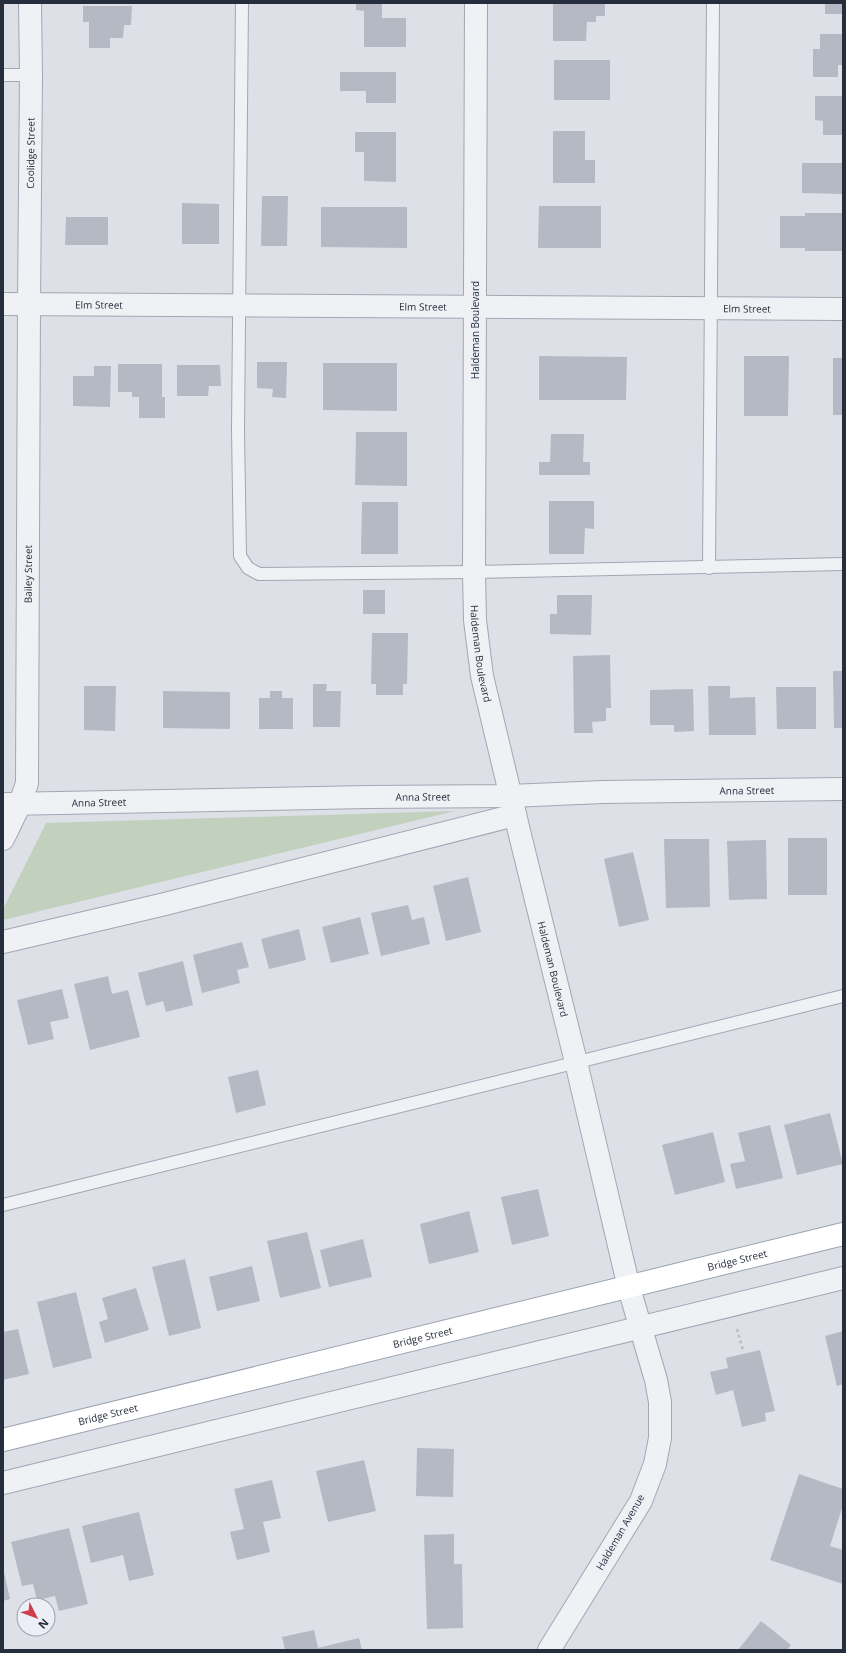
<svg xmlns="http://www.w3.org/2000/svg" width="846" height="1653" viewBox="0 0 846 1653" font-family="'Open Sans',sans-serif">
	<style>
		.green { fill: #c1d1be }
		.building { fill: #b4b9c3 }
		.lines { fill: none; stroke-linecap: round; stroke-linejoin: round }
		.service-casing { stroke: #a2a7b1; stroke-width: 14 }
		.minor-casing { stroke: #a2a7b1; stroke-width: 24 }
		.primary-casing { stroke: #9ca3b2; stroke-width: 24 }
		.path { stroke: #bbbec5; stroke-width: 2.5; stroke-dasharray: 3 3; stroke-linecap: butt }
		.service { stroke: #eff1f5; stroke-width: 12 }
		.minor { stroke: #eff1f5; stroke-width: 22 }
		.primary { stroke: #fff; stroke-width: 22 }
		.labels { text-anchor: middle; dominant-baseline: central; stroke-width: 3.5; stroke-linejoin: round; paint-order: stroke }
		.street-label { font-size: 10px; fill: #262d3d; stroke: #eceff5 }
	</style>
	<rect width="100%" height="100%" fill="#dde0e7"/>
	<path class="green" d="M455 811 3 920V909L46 823Z"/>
	<g class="building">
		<path d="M356 3H382V18H406V47H364V11L356 10Z"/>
		<path d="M553 3H605V16H596V22H587L586 41H553Z"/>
		<rect x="825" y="3" width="18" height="11"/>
		<path d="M83 6H132L131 25H124L123 38H110V48H89V22H83Z"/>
		<path d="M820 34H843V65H838V77H813V49H820Z"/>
		<rect x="554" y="60" width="56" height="40"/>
		<path d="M340 72H396V103H366V91H340Z"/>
		<path d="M815 96H843V135H823V121L815 120Z"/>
		<path d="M553 131H585V160H595V183H553Z"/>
		<path d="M355 132H396V182L364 181V152H355Z"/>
		<path d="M802 163H843V194L802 193Z"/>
		<path d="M262 196H288L287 246H261Z"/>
		<path d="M182 203 219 204V244H182Z"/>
		<path d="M539 206H601V248H538Z"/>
		<path d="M321 207H407V248L321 247Z"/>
		<path d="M805 213H843V251H805V248H780V216H805Z"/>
		<path d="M66 217H108V245H65Z"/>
		<path d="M539 356 627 357 626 400H539Z"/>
		<path d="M744 356H789L788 416H744Z"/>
		<rect x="833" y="358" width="10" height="57"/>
		<path d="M257 362H287L286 398 272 397 273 389 257 388Z"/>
		<path d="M323 363H397V411L323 410Z"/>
		<path d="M118 364H162V397H165V418H139V397H132V392H118Z"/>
		<path d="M177 365H220L221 386H209L208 396H177Z"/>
		<path d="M94 366H111L110 407 73 406V376H94Z"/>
		<path d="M356 432H407V486L355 485Z"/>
		<path d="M551 434H584L583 462H590V475H539V462H550Z"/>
		<path d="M549 501H594V529L585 528 584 554H549Z"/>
		<path d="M362 502H398V554H361Z"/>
		<rect x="363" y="590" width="22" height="24"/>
		<path d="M557 595H592L591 635 550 634V614H557Z"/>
		<path d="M372 633H408L407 684H403V695H376V684H371Z"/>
		<path d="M610 655 611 708H606V721L592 722 593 733H574L573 656Z"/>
		<path d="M833 671H843V728H834Z"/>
		<path d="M313 684H327L326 691H341L340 727H313Z"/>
		<path d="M84 686H116L115 731 84 730Z"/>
		<path d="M708 686H730V698L755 697 756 735H709Z"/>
		<path d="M776 687H816V729H777Z"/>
		<path d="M693 689 694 731 674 732V725H650V690Z"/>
		<path d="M163 691 230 692V729L163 728Z"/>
		<path d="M270 691H282V698H293V729H259V698H270Z"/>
		<rect x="788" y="838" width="39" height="57"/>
		<path d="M664 839H709L710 907 666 908Z"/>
		<path d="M766 840 767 899 729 900 727 841Z"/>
		<path d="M633 852 649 920 619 927 604 859Z"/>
		<path d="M468 877 481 932 446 941 433 886Z"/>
		<path d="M408 905 412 920 424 917 430 944 381 956 371 913Z"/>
		<path d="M360 917 369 954 331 963 322 927Z"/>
		<path d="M299 929 306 960 269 969 261 939Z"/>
		<path d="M242 942 249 967 237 970 240 983 202 993 193 955Z"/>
		<path d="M183 961 193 1005 166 1012 163 1001 146 1006 138 973Z"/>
		<path d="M108 976 112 994 128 990 140 1037 90 1050 74 984Z"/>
		<path d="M62 989 69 1018 50 1022 54 1039 28 1045 17 1000Z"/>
		<path d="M258 1070 266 1105 236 1113 228 1077Z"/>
		<path d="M830 1113 843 1164 797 1175 784 1125Z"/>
		<path d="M770 1125 783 1178 736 1189 730 1164 745 1161 738 1133Z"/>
		<path d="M713 1132 725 1182 675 1195 662 1145Z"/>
		<path d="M538 1189 549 1236 512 1245 501 1197Z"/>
		<path d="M469 1211 479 1252 429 1264 420 1224Z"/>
		<path d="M307 1232 321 1288 280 1298 267 1241Z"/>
		<path d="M363 1239 372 1277 329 1287 320 1250Z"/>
		<path d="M185 1259 201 1328 169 1336 152 1267Z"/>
		<path d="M252 1266 260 1301 217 1311 209 1277Z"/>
		<path d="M136 1288 149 1330 105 1343 99 1322 108 1319 102 1298Z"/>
		<path d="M76 1292 92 1358 53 1368 37 1302Z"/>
		<path d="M18 1329 29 1374 3 1380V1332Z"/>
		<path d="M843 1331V1384L837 1386 825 1336Z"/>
		<path d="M760 1350 775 1411 765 1413 766 1421 742 1427 733 1390 716 1395 710 1372 728 1368 726 1358Z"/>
		<path d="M417 1448 454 1449 453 1497 416 1496Z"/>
		<path d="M364 1460 376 1511 328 1522 316 1471Z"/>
		<path d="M799 1474 843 1489V1505L830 1546 843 1550V1584L770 1560Z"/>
		<path d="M272 1480 281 1518 263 1522 270 1552 237 1560 230 1532 244 1529 234 1489Z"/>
		<path d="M139 1512 154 1575 129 1581 123 1555 91 1563 82 1526Z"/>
		<path d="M69 1528 88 1604 59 1611 55 1596 37 1600 33 1584 22 1586 11 1542Z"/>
		<path d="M454 1534V1564H462L463 1628 427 1629 424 1535Z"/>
		<path d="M4 1572 10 1599 3 1601V1573Z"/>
		<path d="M761 1621 791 1645 787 1650H738Z"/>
		<path d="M314 1630 318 1648 359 1638 362 1650H285L282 1637Z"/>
	</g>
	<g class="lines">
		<defs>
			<g id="service">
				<path d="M242 3 238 430 240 556 248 568 259 574 474 572 843 564"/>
				<path d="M3 75H31"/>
				<path d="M709 568 713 3"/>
				<path d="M3 1205 843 996"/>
			</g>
			<g id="minor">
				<path id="s1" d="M476 3 474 572 475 620 482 676 520 835 576 1062 629 1288 656 1380 660 1402V1438L655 1464 641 1501 549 1650"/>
				<path id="s2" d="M3 304 843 309"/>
				<path id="s3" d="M6 804 367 797 510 796 603 792 843 789"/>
				<path id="s4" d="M3 839 20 804 27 783 29 304 31 75 30 3"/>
				<path d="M3 942 161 905 515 815"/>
				<path d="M3 1483 843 1278"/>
			</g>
			<g id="primary">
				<path id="s5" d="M3 1440 843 1234"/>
			</g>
		</defs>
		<use href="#service" class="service-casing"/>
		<use href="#minor" class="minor-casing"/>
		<use href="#primary" class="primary-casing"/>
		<path class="path" d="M737 1329 743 1350"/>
		<use href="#service" class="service"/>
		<use href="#minor" class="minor"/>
		<use href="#primary" class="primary"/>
	</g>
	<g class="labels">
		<g class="street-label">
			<text stroke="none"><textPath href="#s4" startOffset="691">Coolidge Street</textPath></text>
			<text stroke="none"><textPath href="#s2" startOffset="96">Elm Street</textPath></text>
			<text stroke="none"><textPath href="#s2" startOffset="420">Elm Street</textPath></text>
			<text stroke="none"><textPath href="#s2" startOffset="744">Elm Street</textPath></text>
			<text transform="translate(475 330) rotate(-90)">Haldeman Boulevard</text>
			<text stroke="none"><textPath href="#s4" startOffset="270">Bailey Street</textPath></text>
			<text stroke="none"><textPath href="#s1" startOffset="651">Haldeman Boulevard</textPath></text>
			<text stroke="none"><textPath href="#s3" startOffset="741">Anna Street</textPath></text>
			<text stroke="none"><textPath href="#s3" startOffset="417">Anna Street</textPath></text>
			<text stroke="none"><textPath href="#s3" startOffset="93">Anna Street</textPath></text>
			<text stroke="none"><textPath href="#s1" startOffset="975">Haldeman Boulevard</textPath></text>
			<text stroke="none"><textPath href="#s5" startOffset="756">Bridge Street</textPath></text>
			<text stroke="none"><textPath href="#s5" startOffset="432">Bridge Street</textPath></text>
			<text stroke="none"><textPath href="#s5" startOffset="108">Bridge Street</textPath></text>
			<text transform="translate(620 1532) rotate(-60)">Haldeman Avenue</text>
		</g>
	</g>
	<rect width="846" height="1653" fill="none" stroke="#262d3d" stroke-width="8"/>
	<g transform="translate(36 1617) rotate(132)"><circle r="19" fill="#eceff5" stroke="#9da1ab"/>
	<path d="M0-3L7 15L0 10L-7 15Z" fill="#ce404c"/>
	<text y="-6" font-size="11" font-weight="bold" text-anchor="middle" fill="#262d3d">N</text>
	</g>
</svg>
